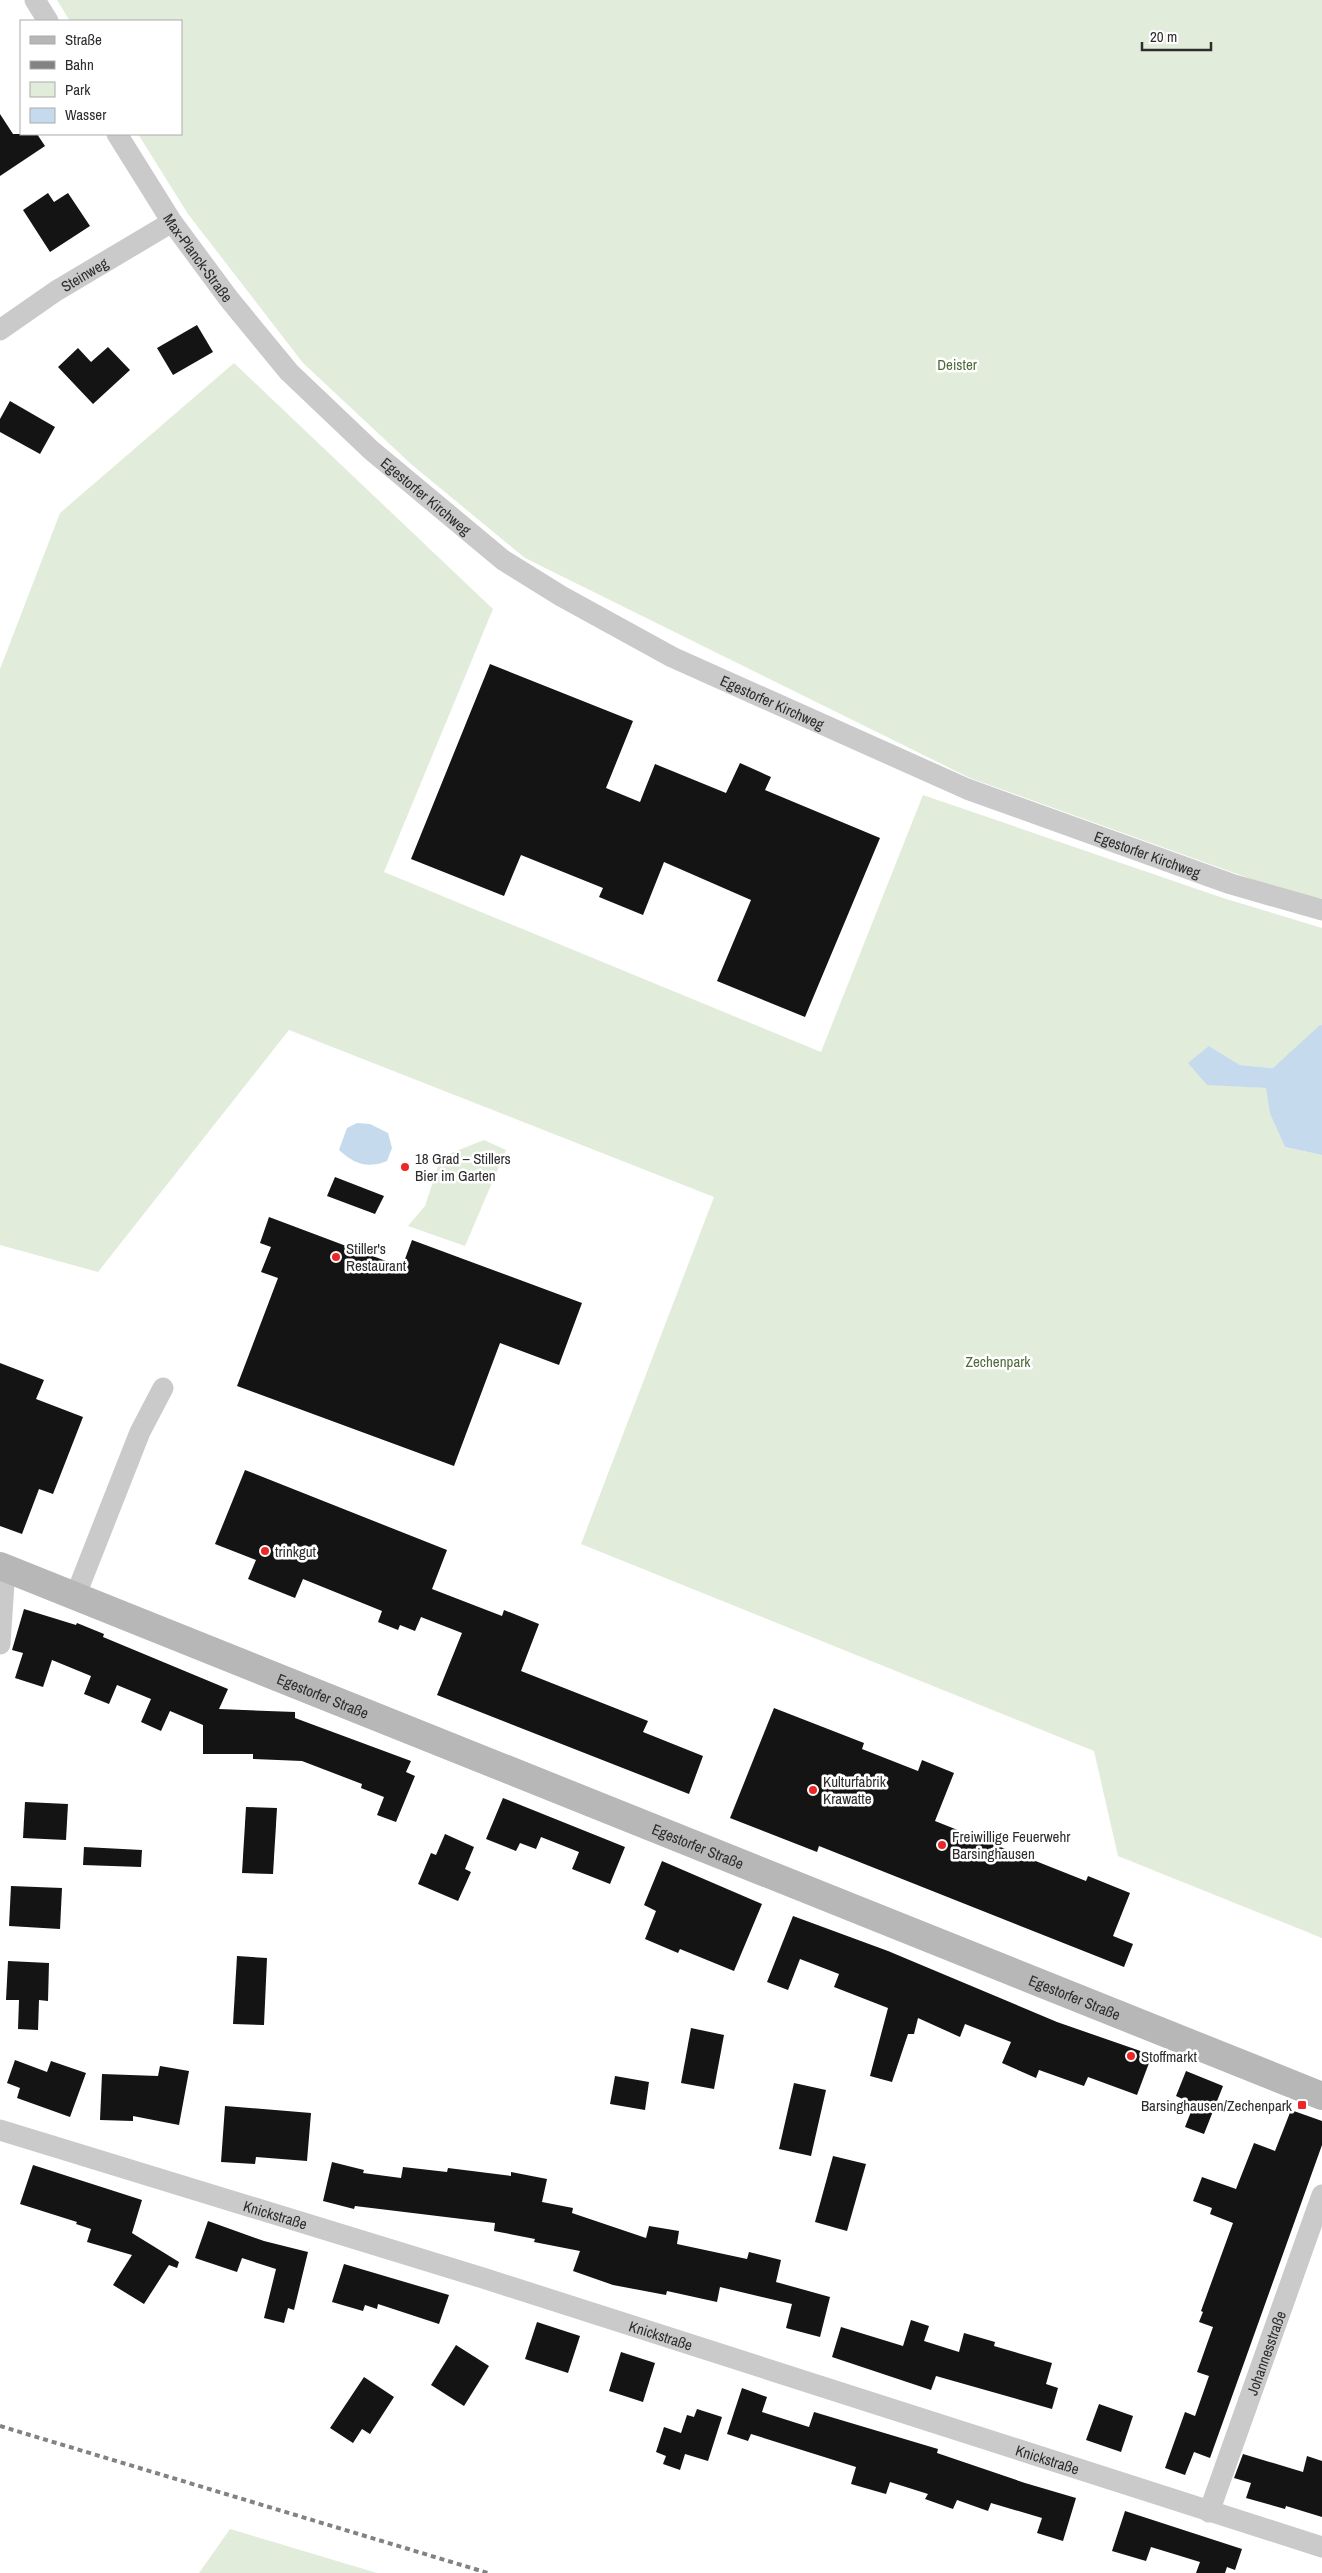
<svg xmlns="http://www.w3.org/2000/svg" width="1322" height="2573" viewBox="0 0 1322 2573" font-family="'Archivo Narrow',sans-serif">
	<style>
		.green { fill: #e2ecda }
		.water { fill: #c5daed }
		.building { fill: #141414 }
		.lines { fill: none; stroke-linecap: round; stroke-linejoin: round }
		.minor { stroke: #cacaca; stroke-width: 21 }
		.secondary { stroke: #b7b7b7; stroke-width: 28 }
		.rail { stroke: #828282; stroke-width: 4; stroke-dasharray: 5 4; stroke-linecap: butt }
		.poi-dot { fill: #ed2627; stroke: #fff; stroke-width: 2 }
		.labels { text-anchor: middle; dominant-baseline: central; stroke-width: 5; stroke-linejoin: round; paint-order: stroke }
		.street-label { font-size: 15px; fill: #2d2d2d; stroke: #fff }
		.park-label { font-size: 15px; fill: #4d6b39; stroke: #fff }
		.poi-label { font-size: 15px; fill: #2d2d2d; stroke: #fff; text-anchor: start }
	</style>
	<rect width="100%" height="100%" fill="#fff"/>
	<g class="green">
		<path d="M57 0H1322V899L1293 894 970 778 525 558 411 464 303 363 188 214 138 134H181V21H70Z"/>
		<path d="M234 363 493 609 384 872 821 1052 923 795 1223 898 1322 928V1025L1273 1068 1240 1065 1209 1046 1238 1086 1267 1088 1270 1114 1285 1147 1322 1155V1938L1118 1856 1094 1751 581 1544 714 1197 289 1030 98 1272 0 1245V669L60 513Z"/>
		<path d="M484 1140 506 1150 465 1246 408 1226 425 1206 441 1157Z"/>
		<path d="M230 2529 377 2573H199Z"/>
	</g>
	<g class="water">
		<path d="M1320 1025H1322V1155L1285 1147 1270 1114 1266 1088 1207 1085 1188 1063 1209 1046 1240 1065 1273 1068Z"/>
		<path d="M357 1123 370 1124 388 1133 392 1148 387 1161C367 1169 354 1164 339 1150L347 1128Z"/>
	</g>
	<g class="building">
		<path d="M0 114 13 134H37L45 146 0 176Z"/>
		<path d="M48 193 54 202 68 193 90 226 50 252 23 210Z"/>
		<path d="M197 325 213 352 173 375 157 348Z"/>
		<path d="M108 347 130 370 93 404 58 367 78 348 91 362Z"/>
		<path d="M10 401 55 427 40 454 0 432V419Z"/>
		<path d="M490 664 633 721 606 788 640 802 655 764 726 793 740 763 771 777 765 790 880 838 805 1017 717 981 751 900 664 862 643 915 599 897 603 888 521 855 504 896 411 859Z"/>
		<path d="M335 1177 384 1196 375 1214 327 1196Z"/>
		<path d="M269 1217 402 1267 412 1240 582 1303 559 1365 500 1343 454 1466 237 1386 278 1278 261 1272 271 1247 260 1243Z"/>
		<path d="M0 1363 44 1380 36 1399 83 1417 53 1494 39 1489 22 1534 0 1526Z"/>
		<path d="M245 1470 447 1550 432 1589 502 1616 504 1610 539 1624 521 1671 648 1721 643 1732 703 1756 689 1794 437 1695 462 1633 421 1617 415 1631 400 1625 398 1630 378 1622 382 1611 303 1579 295 1598 248 1579 256 1560 215 1544Z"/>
		<path d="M24 1609 76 1625 77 1623 104 1634 103 1637 228 1689 219 1709 295 1712V1718L411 1761 406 1772 415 1776 396 1822 377 1815 384 1797 361 1788 362 1784 302 1761 253 1759V1754H203V1725L170 1711 161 1731 141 1722 151 1699 117 1685 109 1704 84 1694 91 1676 52 1660 43 1687 15 1678 23 1653 12 1650Z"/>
		<path d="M774 1708 864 1743 862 1749 918 1771 922 1760 954 1773 935 1821 1086 1881 1088 1876 1130 1893 1113 1936 1133 1944 1124 1967 819 1846 817 1852 730 1818Z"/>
		<path d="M503 1798 625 1847 610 1884 572 1869 579 1852 541 1837 536 1849 520 1843 516 1851 486 1839Z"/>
		<path d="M25 1802 68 1804 66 1840 23 1838Z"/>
		<path d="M246 1807 277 1808 273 1874 242 1873Z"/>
		<path d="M445 1834 474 1847 465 1869 471 1872 458 1901 418 1884 431 1853 436 1855Z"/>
		<path d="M84 1847 142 1850 141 1867 83 1865Z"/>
		<path d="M662 1861 762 1904 734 1971 680 1949 678 1953 645 1939 656 1911 644 1905Z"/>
		<path d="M11 1886 62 1888 60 1929 9 1926Z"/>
		<path d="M793 1916 888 1951 1057 2022 1152 2055 1137 2095 1088 2077 1084 2086 1039 2070 1036 2078 1002 2063 1011 2042 965 2024 960 2037 918 2018 914 2034H908L892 2082 870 2076 888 2008 834 1987 839 1974 800 1959 788 1990 767 1982Z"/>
		<path d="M237 1956 267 1958 264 2025 233 2024Z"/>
		<path d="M8 1961 49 1963 48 2001 39 2000 38 2030 18 2029 19 2000H6Z"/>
		<path d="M691 2028 724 2035 714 2089 681 2083Z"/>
		<path d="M15 2060 47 2072 51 2061 86 2073 70 2117 17 2098 20 2088 7 2083Z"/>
		<path d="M160 2066 189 2071 179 2125 133 2116V2121L100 2120 102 2074 158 2076Z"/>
		<path d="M1186 2071 1223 2086 1204 2134 1185 2127 1194 2104 1176 2096Z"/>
		<path d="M615 2076 649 2082 645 2110 610 2104Z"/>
		<path d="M794 2083 826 2090 811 2156 779 2149Z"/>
		<path d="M225 2106 311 2113 307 2161 256 2157 255 2164 221 2162Z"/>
		<path d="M1291 2110 1322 2121V2145L1210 2458 1194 2452 1185 2475 1165 2468 1185 2412 1195 2416 1209 2376 1197 2372 1213 2327 1199 2322 1203 2312 1201 2311 1233 2223 1210 2214 1212 2208 1193 2201 1202 2177 1236 2189 1254 2143 1275 2151Z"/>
		<path d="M833 2156 866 2164 847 2231 815 2222Z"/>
		<path d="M332 2162 364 2170 363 2173 401 2178 403 2167 447 2172 448 2168 511 2176V2172L547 2179 542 2202 573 2208 572 2213 646 2238 649 2226 679 2231 677 2244 747 2259 749 2252 781 2260 776 2282 830 2297 820 2337 786 2328 792 2304 720 2287 717 2302 667 2291 666 2295 613 2285 573 2271 580 2251 534 2242 535 2239 494 2231 495 2223 355 2206 354 2209 323 2201Z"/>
		<path d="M33 2165 142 2200 132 2233 179 2262 177 2268 169 2265 144 2304 113 2285 132 2255 87 2242 91 2229 76 2224 77 2222 20 2204Z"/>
		<path d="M208 2221 264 2241 308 2252 294 2310 288 2308 284 2323 264 2318 276 2269 242 2258 237 2272 195 2258Z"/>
		<path d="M344 2264 449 2295 439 2324 378 2304 377 2309 365 2305 363 2311 332 2302Z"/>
		<path d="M911 2320 929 2326 924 2341 959 2352 964 2333 995 2342 994 2346 1052 2363 1046 2384 1058 2388 1052 2409 936 2376 931 2390 832 2357 841 2327 903 2346Z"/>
		<path d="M537 2322 580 2336 568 2373 525 2359Z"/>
		<path d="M456 2345 489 2366 464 2406 431 2385Z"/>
		<path d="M621 2352 655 2363 643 2402 609 2391Z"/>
		<path d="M364 2377 394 2397 370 2434 362 2429 353 2443 330 2428Z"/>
		<path d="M742 2388 767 2397 762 2412 809 2427 814 2412 938 2449 937 2453 1025 2483 1076 2498 1063 2541 1037 2533 1042 2518 991 2503 988 2511 957 2500 953 2509 925 2499 928 2494 890 2482 886 2494 851 2484 856 2467 751 2434 748 2441 727 2434Z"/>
		<path d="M1099 2404 1133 2416 1121 2452 1086 2440Z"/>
		<path d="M697 2409 722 2417 708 2461 685 2454 680 2470 663 2464 666 2456 656 2452 664 2427 681 2433 687 2415 694 2417Z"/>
		<path d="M1243 2454 1303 2472 1307 2456 1322 2461V2517L1286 2506 1285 2509 1246 2498 1251 2483 1234 2478Z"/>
		<path d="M1125 2511 1242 2549 1235 2570 1227 2567 1225 2573H1196L1200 2562 1151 2547 1146 2561 1112 2551Z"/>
	</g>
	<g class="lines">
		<g class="minor">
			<path d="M35 0 48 21"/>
			<path id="s1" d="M117 134 172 222 229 299 289 372 371 450 503 560 561 596 672 657 967 789 1231 884 1322 910"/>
			<path id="s2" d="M0 330 56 291 172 222"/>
			<path d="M75 1597 140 1432 163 1388"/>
			<path d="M0 1644 5 1568"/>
			<path id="s3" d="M0 2130 483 2278 1322 2547"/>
			<path id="s4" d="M1209 2512 1322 2195"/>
		</g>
		<path class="secondary" id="s5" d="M0 1566 1322 2096"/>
		<path class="rail" d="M0 2426 488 2573"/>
	</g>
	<g class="poi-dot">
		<circle cx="405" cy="1167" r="5"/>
		<circle cx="336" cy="1257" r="5"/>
		<circle cx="265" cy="1551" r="5"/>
		<circle cx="813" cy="1790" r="5"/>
		<circle cx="942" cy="1845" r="5"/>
		<circle cx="1131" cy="2056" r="5"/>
		<rect x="1297" y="2100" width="10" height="10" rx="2.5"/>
	</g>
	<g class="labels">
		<g class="street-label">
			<text stroke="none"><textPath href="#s1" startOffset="148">Max-Planck-Straße</textPath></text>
			<text stroke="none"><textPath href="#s2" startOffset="101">Steinweg</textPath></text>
			<text stroke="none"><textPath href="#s1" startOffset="479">Egestorfer Kirchweg</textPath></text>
			<text stroke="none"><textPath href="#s1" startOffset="884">Egestorfer Kirchweg</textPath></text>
			<text stroke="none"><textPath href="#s1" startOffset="1289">Egestorfer Kirchweg</textPath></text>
			<text stroke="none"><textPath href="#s5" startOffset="348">Egestorfer Straße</textPath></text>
			<text stroke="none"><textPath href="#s5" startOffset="752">Egestorfer Straße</textPath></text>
			<text stroke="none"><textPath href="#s5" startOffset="1158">Egestorfer Straße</textPath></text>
			<text stroke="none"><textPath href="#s3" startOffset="288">Knickstraße</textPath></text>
			<text stroke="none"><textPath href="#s3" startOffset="692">Knickstraße</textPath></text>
			<text stroke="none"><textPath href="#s4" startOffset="169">Johannesstraße</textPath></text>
			<text stroke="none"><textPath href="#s3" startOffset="1098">Knickstraße</textPath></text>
		</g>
		<g class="park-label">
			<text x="957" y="364">Deister</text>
			<text x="998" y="1361">Zechenpark</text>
		</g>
		<g class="poi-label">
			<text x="415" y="1158">18 Grad – Stillers<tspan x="415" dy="17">Bier im Garten</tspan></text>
			<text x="346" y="1248">Stiller's<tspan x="346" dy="17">Restaurant</tspan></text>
			<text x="275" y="1551">trinkgut</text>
			<text x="823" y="1781">Kulturfabrik<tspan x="823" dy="17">Krawatte</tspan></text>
			<text x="952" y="1836">Freiwillige Feuerwehr<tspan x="952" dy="17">Barsinghausen</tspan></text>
			<text x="1141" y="2056">Stoffmarkt</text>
			<text x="1292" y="2105" text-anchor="end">Barsinghausen/Zechenpark</text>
		</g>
	</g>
	<rect x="20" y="20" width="162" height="115" fill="#ffffff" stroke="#ababab"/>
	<rect x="30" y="36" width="25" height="8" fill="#b7b7b7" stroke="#ababab"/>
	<text x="65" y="45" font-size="15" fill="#2d2d2d">Straße</text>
	<rect x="30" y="61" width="25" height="8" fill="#828282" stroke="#ababab"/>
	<text x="65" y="70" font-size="15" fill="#2d2d2d">Bahn</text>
	<rect x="30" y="82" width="25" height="15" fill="#e2ecda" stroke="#ababab"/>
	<text x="65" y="95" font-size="15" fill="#2d2d2d">Park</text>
	<rect x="30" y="108" width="25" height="15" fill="#c5daed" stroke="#ababab"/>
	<text x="65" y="120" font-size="15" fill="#2d2d2d">Wasser</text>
	<path d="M1142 42v8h69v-8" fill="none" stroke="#2d2d2d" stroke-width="2.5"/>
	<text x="1150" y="42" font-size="15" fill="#2d2d2d" stroke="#ffffff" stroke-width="4" paint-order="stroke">20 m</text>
</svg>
